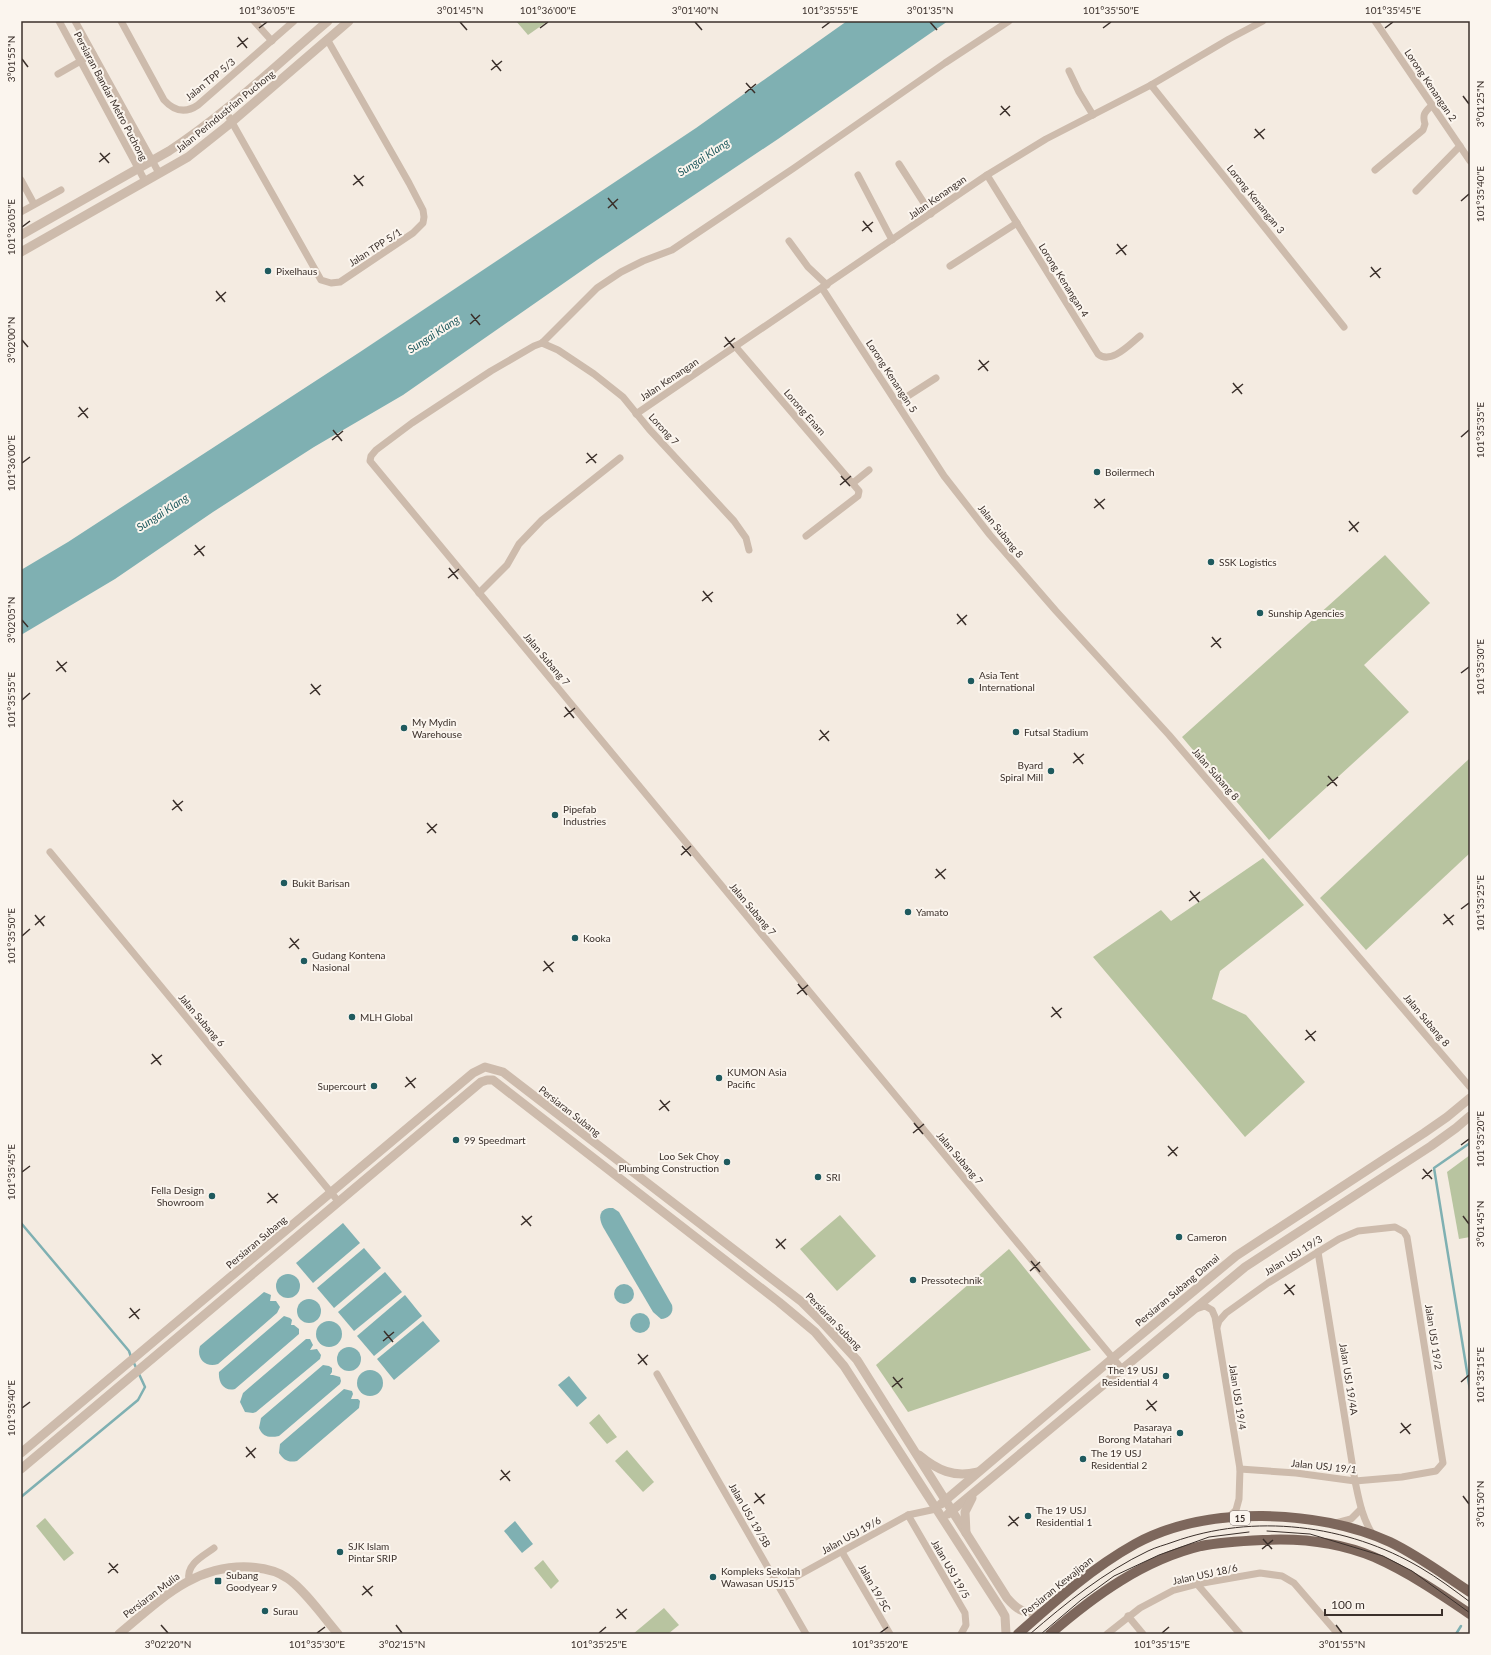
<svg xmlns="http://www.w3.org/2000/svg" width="1491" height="1655" viewBox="0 0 1491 1655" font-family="Lato,sans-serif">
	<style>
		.green { fill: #b8c4a0 }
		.water { fill: #7fb0b2 }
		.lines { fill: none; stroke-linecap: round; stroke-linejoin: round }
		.stream { stroke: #7fb0b2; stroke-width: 2.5 }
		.minor { stroke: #cdbbac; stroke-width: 7 }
		.tertiary { stroke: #cdbbac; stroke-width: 9 }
		.primary { stroke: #7d675c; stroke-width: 10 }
		.tram { stroke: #3b302b; stroke-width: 1 }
		.ticks { fill: none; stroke: #3b302b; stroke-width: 1.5 }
		.poi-dot { fill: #1f5a5e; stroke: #fbf5ee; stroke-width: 1.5 }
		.labels { text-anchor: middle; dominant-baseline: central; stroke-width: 4; stroke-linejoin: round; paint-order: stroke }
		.shield { fill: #fbf5ee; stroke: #756b66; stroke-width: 1 }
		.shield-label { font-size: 9px; font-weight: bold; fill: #3b302b }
		.street-label { font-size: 10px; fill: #3b302b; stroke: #fbf5ee }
		.poi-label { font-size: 10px; fill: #3b302b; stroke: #fbf5ee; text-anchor: start }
		.water-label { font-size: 11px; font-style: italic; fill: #1f5a5e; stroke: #fbf5ee }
		.neatline { fill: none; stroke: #3b302b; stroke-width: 1.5 }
		.ticks-label { font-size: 10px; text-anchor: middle; fill: #3b302b }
	</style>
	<rect width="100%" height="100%" fill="#f4ebe1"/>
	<g class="green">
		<path d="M516 21H548L528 35Z"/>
		<path d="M1385 555 1430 603 1364 665 1409 712 1269 840 1182 737Z"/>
		<path d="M1470 758V853L1366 950 1320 898Z"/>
		<path d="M1263 858 1304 905 1220 971 1212 999 1246 1015 1305 1082 1245 1137 1093 957 1161 910 1171 921Z"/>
		<path d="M1470 1155V1237L1459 1239 1447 1172Z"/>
		<path d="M840 1215 876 1256 837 1291 800 1249Z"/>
		<path d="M1009 1249 1091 1350 908 1412 876 1365Z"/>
		<path d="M599 1414 617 1437 607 1444 589 1423Z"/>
		<path d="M627 1450 654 1482 643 1492 615 1461Z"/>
		<path d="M45 1518 74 1553 64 1561 36 1526Z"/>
		<path d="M543 1560 559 1581 551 1589 534 1568Z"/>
		<path d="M664 1608 679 1625 668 1634H633Z"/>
	</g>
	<g class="water">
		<path d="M847 21H948L778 139 597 260 403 395 314 447 213 512 115 579 21 635V570L68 542 360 352 696 128Z"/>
		<path d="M609 1208H613L619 1212 672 1305C674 1313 669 1318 661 1319L653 1312 603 1227C599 1219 598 1210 609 1208Z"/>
		<path d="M343 1223 360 1243 313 1283 296 1263Z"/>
		<path d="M364 1248 381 1268 334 1308 317 1288Z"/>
		<path d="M385 1272 402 1292 354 1331 338 1312Z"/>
		<circle cx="288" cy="1286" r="12"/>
		<circle cx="624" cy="1294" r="10"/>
		<path d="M264 1292 271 1295 270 1301H276L280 1307 277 1313 218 1364C205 1368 196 1358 200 1346Z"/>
		<path d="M405 1295 422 1316 374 1356 357 1336Z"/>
		<circle cx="309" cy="1311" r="12"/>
		<circle cx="640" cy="1323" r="10"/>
		<path d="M284 1316 290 1318 292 1320 291 1325H294L299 1329V1334L235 1389C224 1392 218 1382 219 1372Z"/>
		<path d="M423 1321 440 1341 394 1380 377 1359Z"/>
		<circle cx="329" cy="1334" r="13"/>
		<path d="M306 1339H310L313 1345 310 1350 317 1349 321 1355 320 1359 256 1412 253 1413 245 1412 240 1402 243 1393Z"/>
		<circle cx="349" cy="1359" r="12"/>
		<path d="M323 1365 329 1366 332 1368V1372L330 1375H333L340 1377 341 1381 340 1384 279 1436C269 1438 263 1437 259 1428L261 1418Z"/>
		<circle cx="370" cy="1383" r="13"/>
		<path d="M569 1376 587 1398 577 1407 558 1385Z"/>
		<path d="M344 1389 352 1391 353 1394 351 1399H358L360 1401 359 1408 297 1461C288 1463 284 1460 279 1453L280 1444Z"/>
		<path d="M515 1521 533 1544 522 1553 504 1531Z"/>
	</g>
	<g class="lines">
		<g class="stream">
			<path d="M1470 1143 1434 1168 1470 1390"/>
			<path d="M21 1223 129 1351 131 1357"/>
			<path d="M21 1497 138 1400 145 1387 133 1361"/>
			<path d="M1456 1634 1461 1626"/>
		</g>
		<g class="minor">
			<path d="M59 21 145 181"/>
			<path d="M75 21 159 173"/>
			<path d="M121 21 164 100C174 111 185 114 198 105L294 21"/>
			<path d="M254 21 272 41"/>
			<path d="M1009 21 945 63 794 168 672 250 643 261 621 272 597 288 542 343 534 346 491 371 412 423 376 450 371 456 370 461 1122 1369"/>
			<path d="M1375 21 1470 161"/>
			<path d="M1069 71 1079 92 1093 115"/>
			<path d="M58 74 93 54"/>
			<path d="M1151 85 1344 327"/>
			<path d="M225 110 321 280 331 283 340 282 413 233 423 223 424 217 423 210 409 183 327 39"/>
			<path d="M899 164 931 214"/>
			<path d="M1375 170 1423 130 1425 124C1422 114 1425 112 1432 105"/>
			<path d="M858 175 892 240"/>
			<path d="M987 175 1098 354C1111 365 1130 344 1140 336"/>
			<path d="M21 180 34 204"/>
			<path d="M1416 191 1460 146"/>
			<path d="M21 212 61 190"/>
			<path d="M789 241 808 267 827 285"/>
			<path d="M950 266 1017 223"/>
			<path d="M822 288 944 476 990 535 1056 611 1169 735 1470 1087"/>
			<path d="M542 343 558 350 594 374 623 397 649 429 734 521 746 538 749 550"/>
			<path d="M735 346 859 491 858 496 806 536"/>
			<path d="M897 403 936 378"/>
			<path d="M636 414 987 175 1046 139 1151 85 1229 39 1263 21"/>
			<path d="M853 483 869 470"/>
			<path d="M479 593 507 565 519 544 542 520 620 458"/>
			<path d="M50 852 338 1201"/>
			<path d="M1318 1252 1355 1481C1359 1500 1362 1518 1373 1535"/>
			<path d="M1196 1309 1205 1306 1212 1310 1215 1317 1240 1469 1239 1499 1236 1510 1228 1518"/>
			<path d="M1217 1327 1219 1321 1226 1313 1268 1283 1339 1239 1358 1231 1395 1227 1404 1232 1407 1237 1443 1463 1436 1471 1402 1477 1355 1481 1296 1473 1240 1469"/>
			<path d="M657 1374 806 1634"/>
			<path d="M908 1515 965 1613 966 1625 961 1634"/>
			<path d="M1336 1523 1351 1519 1361 1509"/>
			<path d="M842 1552 890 1634"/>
			<path d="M189 1580C186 1564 203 1556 214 1548"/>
			<path d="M1197 1584 1240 1634"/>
			<path d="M779 1586 908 1515 936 1509"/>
			<path d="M1128 1616 1143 1634"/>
			<path d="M1107 1634 1140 1608 1174 1590 1197 1584 1260 1573 1282 1576 1294 1583 1338 1634"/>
		</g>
		<g class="tertiary">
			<path d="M21 235 169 151C226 114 276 65 328 21"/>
			<path d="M21 252 188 157 227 126 349 21"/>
			<path d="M21 1453 473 1073 485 1067 503 1072 802 1302 821 1321 857 1360 1007 1598C1018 1611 1023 1612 1040 1614"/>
			<path d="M919 1455C937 1470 954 1478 977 1472"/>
			<path d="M21 1469 481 1082 487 1080H493L779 1302 815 1332 844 1366 1001 1609 1005 1616 1006 1634"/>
			<path d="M941 1504 1113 1358 1236 1256 1424 1133 1447 1117 1470 1098"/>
			<path d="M948 1514 1245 1267 1431 1146 1456 1128 1470 1116"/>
			<path d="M966 1533 965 1512 972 1498"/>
			<path d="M119 1634C159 1601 194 1564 250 1567 263 1568 276 1570 287 1578 303 1588 325 1619 338 1634"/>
		</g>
		<g class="primary">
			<path d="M1018 1634C1055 1601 1092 1568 1135 1544 1206 1505 1318 1509 1390 1542 1419 1556 1444 1575 1470 1592"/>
			<path d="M1050 1634C1094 1596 1143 1560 1201 1546 1221 1542 1243 1541 1264 1540 1302 1538 1338 1542 1374 1557 1408 1572 1439 1593 1470 1614"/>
		</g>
		<g class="tram">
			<path d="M1267 1531 1310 1534 1383 1556 1412 1571 1470 1613"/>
			<path d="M1030 1634C1066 1603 1104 1572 1148 1551 1156 1547 1165 1545 1173 1542 1254 1513 1347 1524 1421 1568 1438 1578 1454 1590 1470 1602"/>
			<path d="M1041 1634 1081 1600 1114 1576 1159 1555 1209 1537 1249 1532"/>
		</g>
	</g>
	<path class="ticks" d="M460 22 467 30M695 22 702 30M930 22 937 30M259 28 267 22M540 28 548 22M822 28 830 22M1103 28 1111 22M1385 28 1393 22M238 37 247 48M237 47 248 38M22 59 28 67M492 60 501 71M491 70 502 61M746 83 755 93M745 93 756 84M1463 96 1469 104M1001 106 1010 116M1000 115 1010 106M1255 129 1264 139M1254 138 1265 129M100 153 109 163M99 162 110 153M354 175 363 186M353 185 364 176M608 198 617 209M1461 201 1469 194M608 208 618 199M863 221 872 232M22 227 30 221M862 231 873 222M1117 244 1126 255M1116 254 1127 245M1371 267 1380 278M1370 277 1381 268M216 291 225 302M216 301 226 292M471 314 480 325M470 324 480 315M725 337 734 348M22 340 28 347M724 347 735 338M979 360 988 371M978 370 989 361M1233 383 1242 394M1232 393 1243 384M79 407 88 418M78 417 88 408M333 430 342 441M1461 437 1469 430M332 440 343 431M587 453 596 463M22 463 30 457M586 463 597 454M841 476 850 486M840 485 851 476M1095 499 1104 509M1094 508 1105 499M1349 521 1358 532M1349 531 1359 522M195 545 204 556M194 555 205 546M449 568 458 579M448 578 459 569M703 591 712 602M702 601 713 592M957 614 966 625M22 620 28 627M957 624 967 615M1212 637 1221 648M1211 647 1221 638M57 661 66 672M56 671 67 662M1461 673 1469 667M311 684 320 695M310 694 321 685M22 700 30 693M565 707 574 718M564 717 575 708M820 730 829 741M819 740 829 731M1074 753 1083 764M1073 763 1084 754M1328 776 1337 786M1327 786 1338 777M173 800 182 811M172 810 183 801M427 823 436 833M427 833 437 824M682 846 691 856M681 855 691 846M936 869 945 879M935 878 946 869M1190 891 1199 902M1189 901 1200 892M1461 909 1469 903M1444 914 1453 925M35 915 44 926M1443 924 1454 915M35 925 45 916M22 936 30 929M290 938 299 949M289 948 299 939M544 961 553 972M543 971 554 962M798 984 807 995M797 994 808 985M1052 1007 1061 1018M1051 1017 1062 1008M1306 1030 1315 1041M1305 1040 1316 1031M152 1054 161 1065M151 1064 162 1055M406 1077 415 1088M405 1087 416 1078M660 1100 669 1111M659 1110 670 1101M914 1123 923 1134M913 1133 924 1124M1461 1145 1469 1139M1168 1146 1177 1156M1168 1156 1178 1147M1423 1169 1432 1179M22 1172 30 1166M1422 1179 1432 1170M268 1193 277 1203M267 1203 278 1194M522 1216 531 1226M1463 1216 1469 1224M521 1225 532 1216M776 1239 785 1249M776 1248 786 1239M1031 1261 1040 1272M1030 1271 1040 1262M1285 1284 1294 1295M1284 1294 1295 1285M130 1308 139 1319M129 1318 140 1309M384 1331 393 1342M383 1341 394 1332M638 1354 647 1365M638 1364 648 1355M893 1377 902 1388M1461 1382 1469 1375M892 1387 903 1378M1147 1400 1156 1411M22 1408 30 1402M1146 1410 1157 1401M1401 1423 1410 1434M1400 1433 1411 1424M246 1447 255 1458M246 1457 256 1448M501 1470 510 1481M500 1480 510 1471M755 1493 764 1504M1463 1496 1469 1504M754 1503 765 1494M1009 1516 1018 1526M1008 1526 1019 1517M1263 1539 1272 1549M1262 1549 1273 1540M109 1563 118 1573M108 1573 118 1564M363 1586 372 1596M362 1595 373 1586M617 1609 626 1619M616 1618 627 1609M161 1625 168 1633M396 1625 402 1633M1336 1625 1342 1633M317 1633 325 1627M599 1633 606 1627M880 1633 888 1627M1162 1633 1169 1627"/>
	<g class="poi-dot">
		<circle cx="268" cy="271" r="4"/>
		<circle cx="1097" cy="472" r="4"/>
		<circle cx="1211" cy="562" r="4"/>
		<circle cx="1260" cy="613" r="4"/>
		<circle cx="971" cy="681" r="4"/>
		<circle cx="404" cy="728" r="4"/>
		<circle cx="1016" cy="732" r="4"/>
		<circle cx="1051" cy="771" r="4"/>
		<circle cx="555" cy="815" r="4"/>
		<circle cx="284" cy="883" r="4"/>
		<circle cx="908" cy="912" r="4"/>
		<circle cx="575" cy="938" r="4"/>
		<circle cx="304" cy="961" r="4"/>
		<circle cx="352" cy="1017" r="4"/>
		<circle cx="719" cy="1078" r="4"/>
		<circle cx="374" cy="1086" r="4"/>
		<circle cx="456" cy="1140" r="4"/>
		<circle cx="727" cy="1162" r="4"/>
		<circle cx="818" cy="1177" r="4"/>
		<circle cx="212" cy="1196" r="4"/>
		<circle cx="1179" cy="1237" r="4"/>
		<circle cx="913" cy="1280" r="4"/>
		<circle cx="1166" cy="1376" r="4"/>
		<circle cx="1180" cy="1433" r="4"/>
		<circle cx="1083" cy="1459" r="4"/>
		<circle cx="1028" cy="1516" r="4"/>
		<circle cx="340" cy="1552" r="4"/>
		<circle cx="713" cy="1577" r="4"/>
		<rect x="214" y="1577" width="8" height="8" rx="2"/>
		<circle cx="265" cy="1611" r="4"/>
	</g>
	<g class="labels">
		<rect class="shield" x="1230" y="1511" width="20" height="14" rx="3"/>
		<g class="shield-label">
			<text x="1240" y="1518">15</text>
		</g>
		<g class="street-label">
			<text transform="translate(210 79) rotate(-39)">Jalan TPP 5/3</text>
			<text transform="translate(1431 85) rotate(56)">Lorong Kenangan 2</text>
			<text transform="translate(111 96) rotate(62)">Persiaran Bandar Metro Puchong</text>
			<text transform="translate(225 111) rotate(-39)">Jalan Perindustrian Puchong</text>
			<text transform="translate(937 197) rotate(-35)">Jalan Kenangan</text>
			<text transform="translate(1256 199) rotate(51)">Lorong Kenangan 3</text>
			<text transform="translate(375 247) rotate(-33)">Jalan TPP 5/1</text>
			<text transform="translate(1064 280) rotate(58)">Lorong Kenangan 4</text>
			<text transform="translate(892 376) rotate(57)">Lorong Kenangan 5</text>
			<text transform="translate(669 379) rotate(-34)">Jalan Kenangan</text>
			<text transform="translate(805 412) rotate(49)">Lorong Enam</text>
			<text transform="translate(664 429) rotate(47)">Lorong 7</text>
			<text transform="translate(1001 531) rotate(51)">Jalan Subang 8</text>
			<text transform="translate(547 659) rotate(50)">Jalan Subang 7</text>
			<text transform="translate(1216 774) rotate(49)">Jalan Subang 8</text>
			<text transform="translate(753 909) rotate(50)">Jalan Subang 7</text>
			<text transform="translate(202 1020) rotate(50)">Jalan Subang 6</text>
			<text transform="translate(1427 1020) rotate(50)">Jalan Subang 8</text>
			<text transform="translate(570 1111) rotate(38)">Persiaran Subang</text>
			<text transform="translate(960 1158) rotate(50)">Jalan Subang 7</text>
			<text transform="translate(256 1242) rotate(-40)">Persiaran Subang</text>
			<text transform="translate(1293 1255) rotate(-32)">Jalan USJ 19/3</text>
			<text transform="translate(1177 1290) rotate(-40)">Persiaran Subang Damai</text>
			<text transform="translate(834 1321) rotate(46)">Persiaran Subang</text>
			<text transform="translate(1434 1337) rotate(81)">Jalan USJ 19/2</text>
			<text transform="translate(1349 1379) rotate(81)">Jalan USJ 19/4A</text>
			<text transform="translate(1238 1397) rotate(81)">Jalan USJ 19/4</text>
			<text transform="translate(1324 1466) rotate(6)">Jalan USJ 19/1</text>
			<text transform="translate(750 1515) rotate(60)">Jalan USJ 19/5B</text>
			<text transform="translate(851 1535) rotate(-29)">Jalan USJ 19/6</text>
			<text transform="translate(951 1569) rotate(60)">Jalan USJ 19/5</text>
			<text transform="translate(1205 1574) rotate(-12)">Jalan USJ 18/6</text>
			<text transform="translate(1057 1586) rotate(-39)">Persiaran Kewajipan</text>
			<text transform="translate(875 1588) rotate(60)">Jalan 19/5C</text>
			<text transform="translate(151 1595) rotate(-37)">Persiaran Mulia</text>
		</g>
		<g class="poi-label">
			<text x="276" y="271">Pixelhaus</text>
			<text x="1105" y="472">Boilermech</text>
			<text x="1219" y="562">SSK Logistics</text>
			<text x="1268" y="613">Sunship Agencies</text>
			<text x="979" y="675">Asia Tent<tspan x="979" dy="12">International</tspan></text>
			<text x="412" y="722">My Mydin<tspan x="412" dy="12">Warehouse</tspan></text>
			<text x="1024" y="732">Futsal Stadium</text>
			<text x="1043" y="765" text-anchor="end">Byard<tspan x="1043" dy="12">Spiral Mill</tspan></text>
			<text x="563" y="809">Pipefab<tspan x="563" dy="12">Industries</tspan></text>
			<text x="292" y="883">Bukit Barisan</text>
			<text x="916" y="912">Yamato</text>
			<text x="583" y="938">Kooka</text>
			<text x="312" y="955">Gudang Kontena<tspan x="312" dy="12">Nasional</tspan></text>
			<text x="360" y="1017">MLH Global</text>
			<text x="727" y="1072">KUMON Asia<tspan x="727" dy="12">Pacific</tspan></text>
			<text x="366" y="1086" text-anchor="end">Supercourt</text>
			<text x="464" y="1140">99 Speedmart</text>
			<text x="719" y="1156" text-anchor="end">Loo Sek Choy<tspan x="719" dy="12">Plumbing Construction</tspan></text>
			<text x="826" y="1177">SRI</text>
			<text x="204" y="1190" text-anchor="end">Fella Design<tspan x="204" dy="12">Showroom</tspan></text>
			<text x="1187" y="1237">Cameron</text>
			<text x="921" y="1280">Pressotechnik</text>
			<text x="1158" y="1370" text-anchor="end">The 19 USJ<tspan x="1158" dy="12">Residential 4</tspan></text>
			<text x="1172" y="1427" text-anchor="end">Pasaraya<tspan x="1172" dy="12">Borong Matahari</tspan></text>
			<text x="1091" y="1453">The 19 USJ<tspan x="1091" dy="12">Residential 2</tspan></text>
			<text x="1036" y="1510">The 19 USJ<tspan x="1036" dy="12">Residential 1</tspan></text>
			<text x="348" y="1546">SJK Islam<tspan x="348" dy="12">Pintar SRIP</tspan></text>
			<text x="721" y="1571">Kompleks Sekolah<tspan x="721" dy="12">Wawasan USJ15</tspan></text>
			<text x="226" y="1575">Subang<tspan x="226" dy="12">Goodyear 9</tspan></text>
			<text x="273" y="1611">Surau</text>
		</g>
		<g class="water-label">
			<text transform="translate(703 157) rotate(-33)">Sungai Klang</text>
			<text transform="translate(433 334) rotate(-33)">Sungai Klang</text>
			<text transform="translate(162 512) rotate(-33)">Sungai Klang</text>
		</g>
	</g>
	<rect width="1491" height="1655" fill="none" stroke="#fbf5ee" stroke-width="44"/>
	<path d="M1325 1609v6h117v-6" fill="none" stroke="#3b302b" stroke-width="2"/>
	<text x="1331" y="1609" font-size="12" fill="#3b302b" stroke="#fbf5ee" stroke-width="3" paint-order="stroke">100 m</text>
	<rect x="22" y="22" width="1447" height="1611" class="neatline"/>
	<g class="ticks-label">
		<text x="267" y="14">101°36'05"E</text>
		<text x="460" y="14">3°01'45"N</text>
		<text x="548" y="14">101°36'00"E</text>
		<text x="695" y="14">3°01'40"N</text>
		<text x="830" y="14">101°35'55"E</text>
		<text x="930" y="14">3°01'35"N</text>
		<text x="1111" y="14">101°35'50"E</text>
		<text x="1393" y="14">101°35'45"E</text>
		<text transform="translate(11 59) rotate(-90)" y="4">3°01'55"N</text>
		<text transform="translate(1480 104) rotate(-90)" y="4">3°01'25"N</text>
		<text transform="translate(1480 194) rotate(-90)" y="4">101°35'40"E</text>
		<text transform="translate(11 227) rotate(-90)" y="4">101°36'05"E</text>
		<text transform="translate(11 340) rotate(-90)" y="4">3°02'00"N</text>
		<text transform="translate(1480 430) rotate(-90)" y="4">101°35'35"E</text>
		<text transform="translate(11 463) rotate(-90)" y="4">101°36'00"E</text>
		<text transform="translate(11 620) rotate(-90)" y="4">3°02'05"N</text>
		<text transform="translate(1480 667) rotate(-90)" y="4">101°35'30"E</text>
		<text transform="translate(11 700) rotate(-90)" y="4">101°35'55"E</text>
		<text transform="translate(1480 903) rotate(-90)" y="4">101°35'25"E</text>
		<text transform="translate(11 936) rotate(-90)" y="4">101°35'50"E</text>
		<text transform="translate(1480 1139) rotate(-90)" y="4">101°35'20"E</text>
		<text transform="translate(11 1172) rotate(-90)" y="4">101°35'45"E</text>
		<text transform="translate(1480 1224) rotate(-90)" y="4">3°01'45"N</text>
		<text transform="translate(1480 1375) rotate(-90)" y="4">101°35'15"E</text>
		<text transform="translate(11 1408) rotate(-90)" y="4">101°35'40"E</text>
		<text transform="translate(1480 1504) rotate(-90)" y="4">3°01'50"N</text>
		<text x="168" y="1648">3°02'20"N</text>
		<text x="317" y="1648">101°35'30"E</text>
		<text x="402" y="1648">3°02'15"N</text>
		<text x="599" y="1648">101°35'25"E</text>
		<text x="880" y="1648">101°35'20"E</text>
		<text x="1162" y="1648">101°35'15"E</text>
		<text x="1342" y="1648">3°01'55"N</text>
	</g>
</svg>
